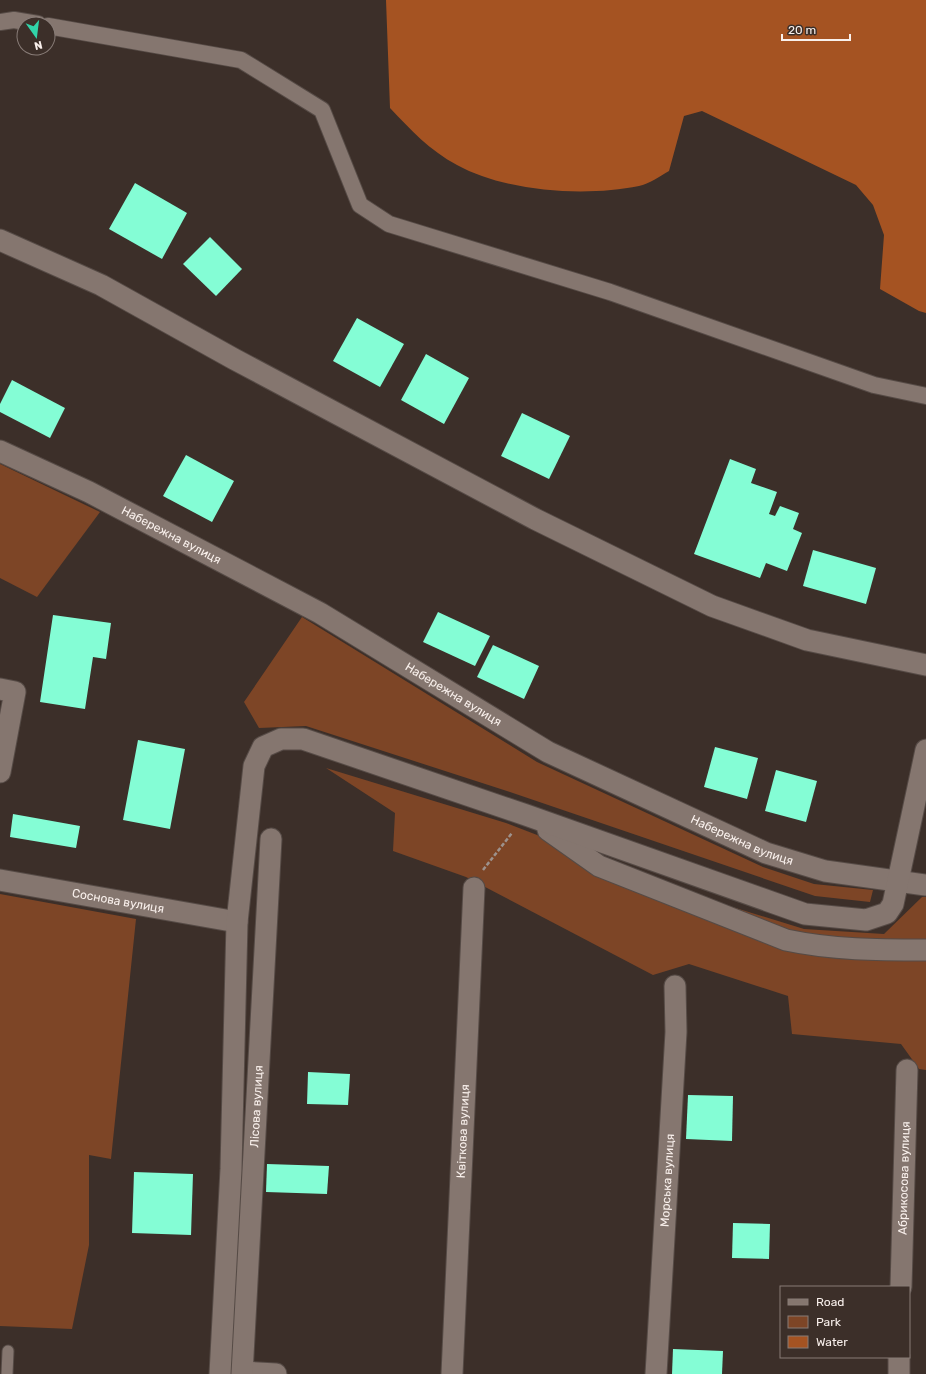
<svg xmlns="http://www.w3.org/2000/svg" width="926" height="1374" viewBox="0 0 926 1374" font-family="Rubik,sans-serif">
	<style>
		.green { fill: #7d4526 }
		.water { fill: #a55322 }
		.building { fill: #84fdd5 }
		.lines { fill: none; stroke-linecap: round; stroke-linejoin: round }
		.service-casing { stroke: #564b46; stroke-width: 13 }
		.pedestrian-casing { stroke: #564b46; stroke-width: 18 }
		.minor-casing { stroke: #564b46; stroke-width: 23 }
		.path { stroke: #9d928d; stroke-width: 2.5; stroke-dasharray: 4 2; stroke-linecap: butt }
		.service { stroke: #85766f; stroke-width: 11 }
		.pedestrian { stroke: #85766f; stroke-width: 16 }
		.minor { stroke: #85766f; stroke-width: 21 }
		.labels { text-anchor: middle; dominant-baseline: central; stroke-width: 4; stroke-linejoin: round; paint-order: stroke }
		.street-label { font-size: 12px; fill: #f9f0ec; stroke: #3c2f29 }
	</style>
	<rect width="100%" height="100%" fill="#3c2f29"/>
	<g class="green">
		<path d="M0 464 100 512 37 597 0 578Z"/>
		<path d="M302 617 537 762 763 867 814 884 873 890 870 902 815 896 510 792 306 726 259 728 244 702Z"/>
		<path d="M326 768 506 823 687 893 804 929 884 934 922 897H926V1070L919 1069 901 1044 792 1034 788 996 689 964 653 975 466 877 393 851 395 813Z"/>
		<path d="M0 894 136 919 111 1159 89 1155V1245L72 1329 0 1326Z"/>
	</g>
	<path class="water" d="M386 0H926V313L919 311 880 289 884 235 873 205 856 185 702 111 684 116 669 171C660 176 649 184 639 186 585 197 506 192 457 165 429 150 411 130 390 108Z"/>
	<g class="building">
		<path d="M135 183 187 213 162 259 109 229Z"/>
		<path d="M210 237 242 269 216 296 183 264Z"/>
		<path d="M357 318 404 344 380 387 333 361Z"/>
		<path d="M426 354 469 378 444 424 401 400Z"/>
		<path d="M12 380 65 408 50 438 0 412V404Z"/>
		<path d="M522 413 570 436 549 479 501 456Z"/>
		<path d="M186 455 234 481 212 522 163 496Z"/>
		<path d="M730 459 756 469 751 483 777 492 769 514 775 516 780 506 799 513 793 529 802 533 787 571 766 563 760 578 694 554Z"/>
		<path d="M813 550 876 568 866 604 803 586Z"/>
		<path d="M438 612 490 636 475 666 423 642Z"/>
		<path d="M53 615 111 623 106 659 93 657 85 709 40 702Z"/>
		<path d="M493 645 539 666 524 699 477 677Z"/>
		<path d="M138 740 185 749 170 829 123 820Z"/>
		<path d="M715 747 758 758 747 799 704 787Z"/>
		<path d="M776 770 817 781 806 822 765 811Z"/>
		<path d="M13 814 80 826 76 848 10 837Z"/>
		<path d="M308 1072 350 1074 348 1105 307 1104Z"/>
		<path d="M688 1095 733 1096 732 1141 686 1139Z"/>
		<path d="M267 1164 329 1166 327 1194 266 1192Z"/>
		<path d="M134 1172 193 1174 191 1235 132 1233Z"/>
		<path d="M733 1223 770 1224 769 1259 732 1258Z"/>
		<path d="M673 1349 723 1351 722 1374H672Z"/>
	</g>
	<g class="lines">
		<defs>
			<path id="service" d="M7 1374 8 1351"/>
			<g id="pedestrian">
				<path d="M0 22 14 20 38 24"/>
				<path d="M48 26 241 60 322 110 360 205 389 224 610 292 874 385 926 396"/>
			</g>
			<g id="minor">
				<path d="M0 240 101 285 234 359 535 519 712 606 807 640 926 665"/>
				<path id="s1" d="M0 451 89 492 320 613 548 752 766 853 825 871 926 885"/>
				<path d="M0 689 15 692 0 772"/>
				<path d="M548 830 599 866 786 940C833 950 878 950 926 950"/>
				<path id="s2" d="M0 880 237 922"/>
				<path id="s3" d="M901 1287 907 1070"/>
				<path d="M243 1372 276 1374"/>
				<path d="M220 1374 231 1169 237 922 254 766 263 747 281 739H303L526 815 805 914 866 920 887 913 893 904 926 750"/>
				<path id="s4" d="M242 1374 271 839"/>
				<path id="s5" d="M452 1374 474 888"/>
				<path id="s6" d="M656 1374 676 1032 675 986"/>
				<path d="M899 1374V1357"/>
			</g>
		</defs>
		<use href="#service" class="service-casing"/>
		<use href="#pedestrian" class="pedestrian-casing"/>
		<use href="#minor" class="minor-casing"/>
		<path class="path" d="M483 870 512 833"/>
		<use href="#service" class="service"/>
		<use href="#pedestrian" class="pedestrian"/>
		<use href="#minor" class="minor"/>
	</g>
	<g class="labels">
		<g class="street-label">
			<text stroke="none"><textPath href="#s1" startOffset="191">Набережна вулиця</textPath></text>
			<text stroke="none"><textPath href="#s1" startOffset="515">Набережна вулиця</textPath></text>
			<text stroke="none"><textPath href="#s1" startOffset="839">Набережна вулиця</textPath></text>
			<text stroke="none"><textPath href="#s2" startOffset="120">Соснова вулиця</textPath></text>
			<text stroke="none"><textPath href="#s4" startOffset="268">Лісова вулиця</textPath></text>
			<text stroke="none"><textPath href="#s5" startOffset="243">Квіткова вулиця</textPath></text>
			<text stroke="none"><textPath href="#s3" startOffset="109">Абрикосова вулиця</textPath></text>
			<text stroke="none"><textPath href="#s6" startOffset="194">Морська вулиця</textPath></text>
		</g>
	</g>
	<rect x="780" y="1286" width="130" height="72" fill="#3c2f29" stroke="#887c77"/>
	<rect x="788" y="1299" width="20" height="6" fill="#85766f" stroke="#887c77"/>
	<text x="816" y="1306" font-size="12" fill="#f9f0ec">Road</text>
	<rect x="788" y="1316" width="20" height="12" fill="#7d4526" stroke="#887c77"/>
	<text x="816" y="1326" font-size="12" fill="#f9f0ec">Park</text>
	<rect x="788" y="1336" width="20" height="12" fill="#a55322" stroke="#887c77"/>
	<text x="816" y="1346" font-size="12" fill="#f9f0ec">Water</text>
	<g transform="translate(36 36) rotate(166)"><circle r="19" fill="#3c2f29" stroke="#887c77"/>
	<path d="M0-3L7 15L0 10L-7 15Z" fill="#31d4a9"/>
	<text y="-6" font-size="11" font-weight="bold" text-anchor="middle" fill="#f9f0ec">N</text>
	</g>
	<path d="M782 34v6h68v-6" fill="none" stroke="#f9f0ec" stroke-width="2"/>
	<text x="788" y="34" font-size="12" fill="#f9f0ec" stroke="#3c2f29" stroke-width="3" paint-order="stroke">20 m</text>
</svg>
